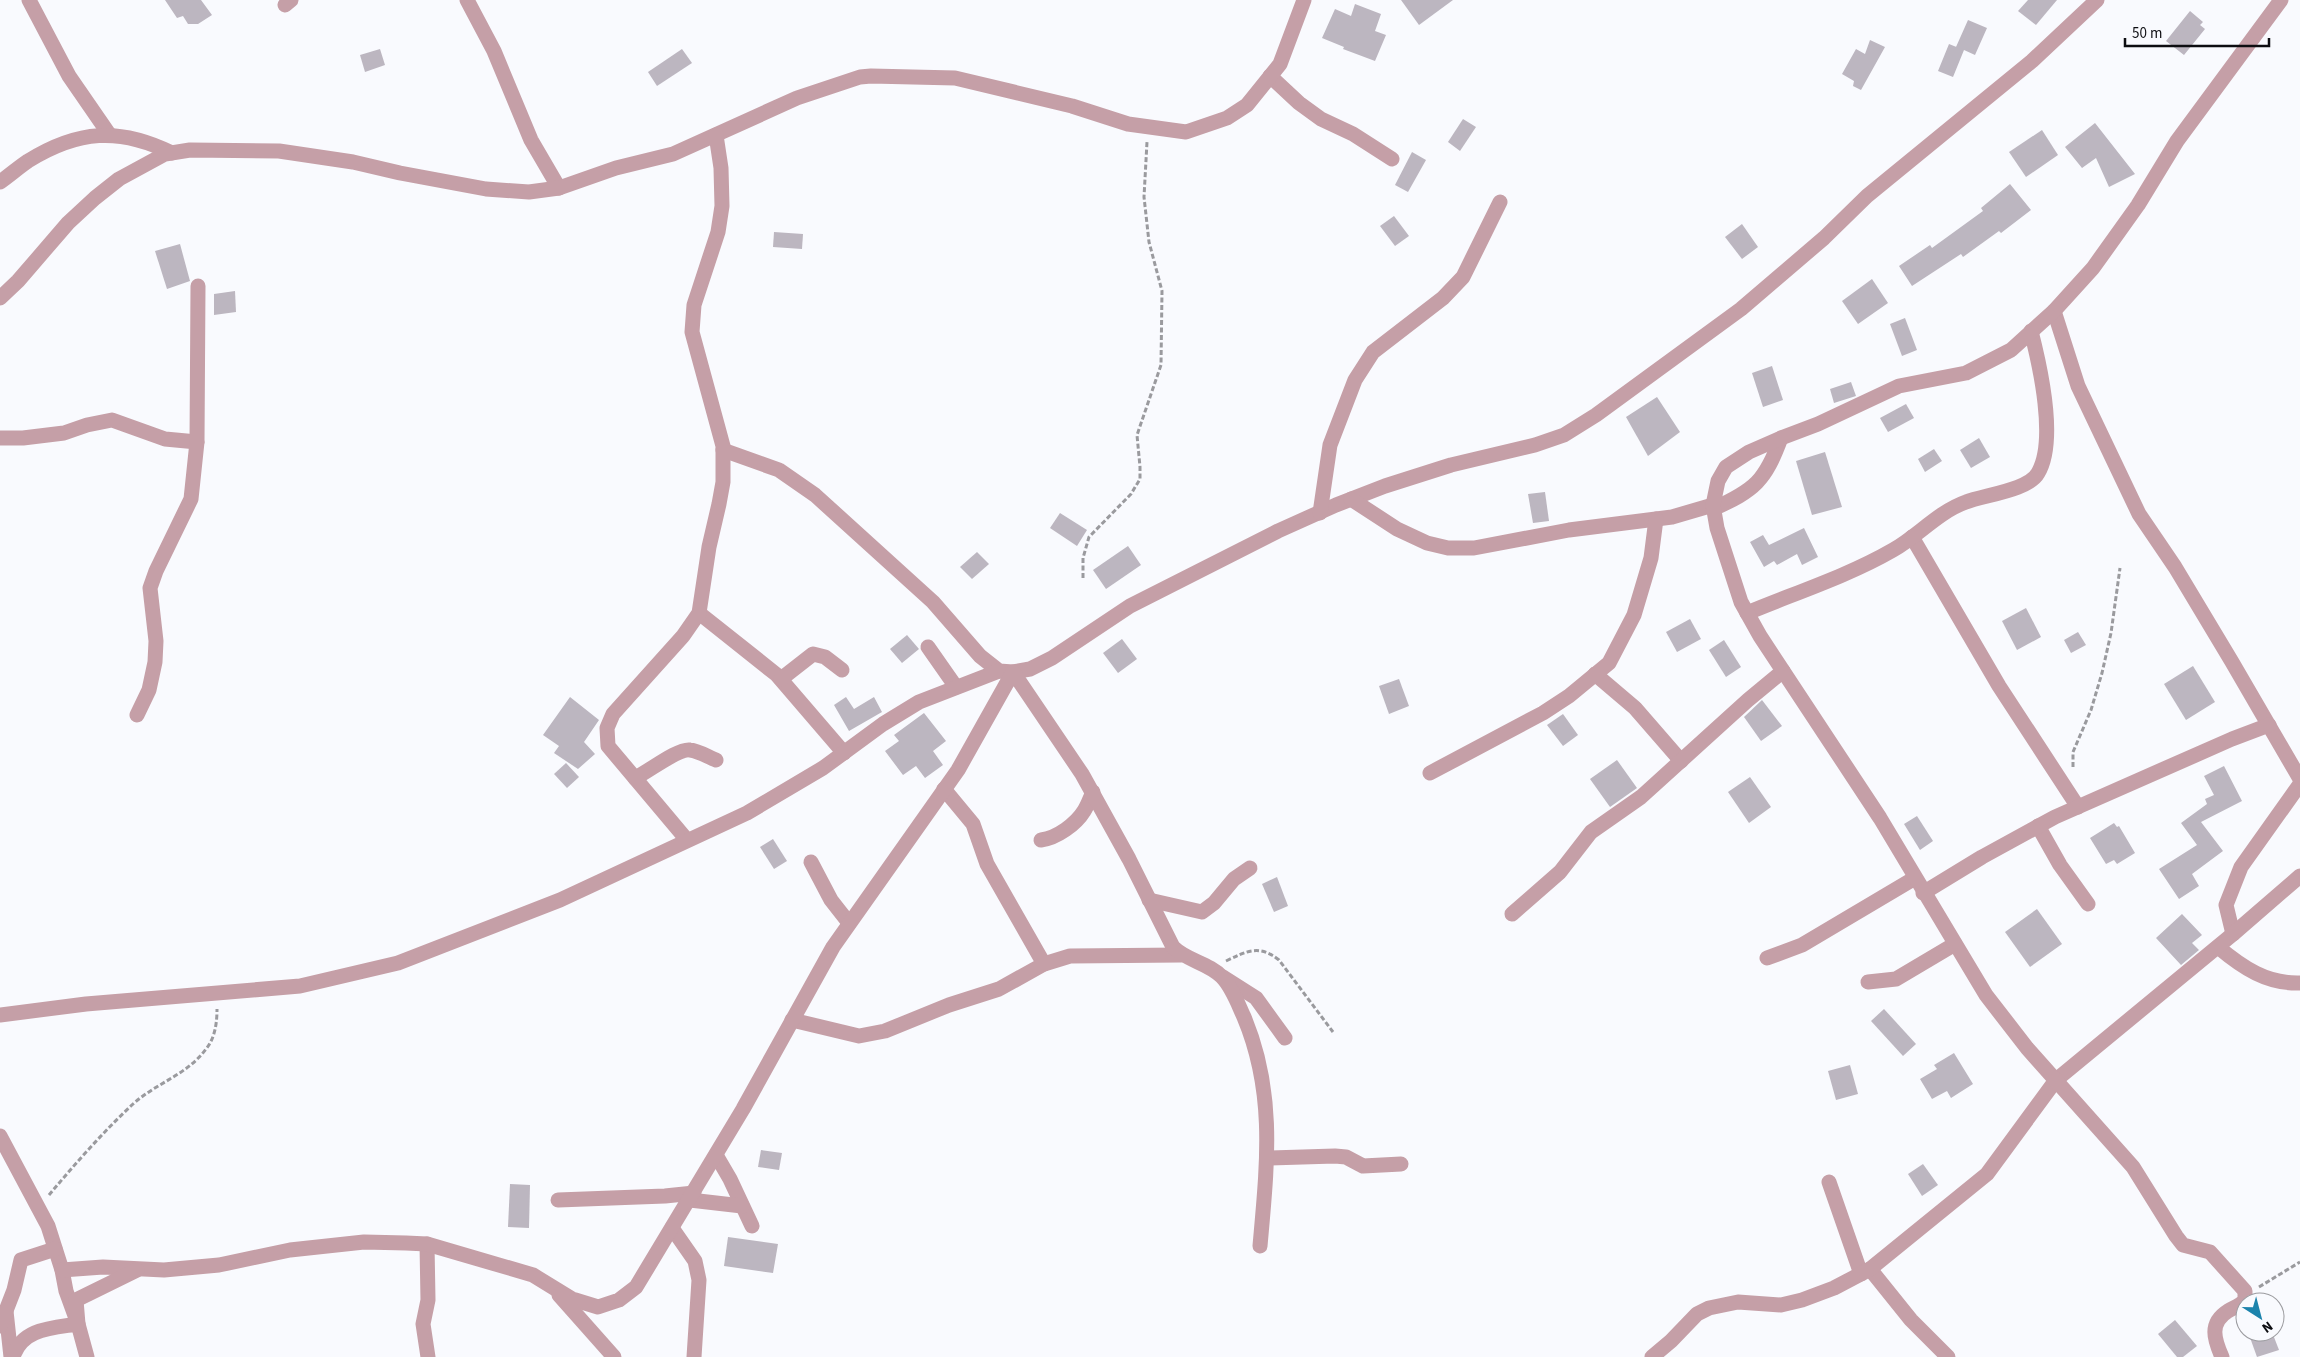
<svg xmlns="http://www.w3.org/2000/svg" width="2300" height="1357" viewBox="0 0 2300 1357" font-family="'Source Sans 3',sans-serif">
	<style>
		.building { fill: #bcb6c0 }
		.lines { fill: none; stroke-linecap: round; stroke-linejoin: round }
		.path { stroke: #9a9a9e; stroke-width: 3; stroke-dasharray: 5 2.5; stroke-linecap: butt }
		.minor { stroke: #c59fa7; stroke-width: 15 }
	</style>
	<rect width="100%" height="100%" fill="#f9fafe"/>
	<g class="building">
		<path d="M165 0H201L212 15 198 24H188L183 16 177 18Z"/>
		<path d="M1401 0H1453L1419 25Z"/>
		<path d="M2028 0H2057L2036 25 2018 11Z"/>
		<path d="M1355 4 1381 14 1375 31 1386 35 1375 61 1343 49 1344 47 1322 38 1335 9 1351 16Z"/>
		<path d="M2190 11 2203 22 2200 25 2205 29 2184 55 2166 41Z"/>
		<path d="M1968 20 1987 28 1975 55 1964 50 1953 77 1938 71 1949 44 1959 48 1956 47Z"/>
		<path d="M1870 40 1885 47 1861 90 1853 86 1854 81 1842 74 1856 49 1865 54Z"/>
		<path d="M380 49 385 65 365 72 360 55Z"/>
		<path d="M682 49 692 63 657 86 648 72Z"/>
		<path d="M1463 119 1476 127 1460 151 1448 142Z"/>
		<path d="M2095 123 2135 174 2109 187 2096 158 2082 168 2065 147Z"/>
		<path d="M2042 130 2058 155 2026 177 2009 152Z"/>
		<path d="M1412 152 1426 160 1408 192 1395 185Z"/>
		<path d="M2010 184 2031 210 2001 233 1999 231 1963 257 1961 254 1912 286 1899 266 1930 245 1932 248 1983 211 1981 208Z"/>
		<path d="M1394 216 1409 236 1395 246 1380 226Z"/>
		<path d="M1742 224 1758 247 1742 259 1725 237Z"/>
		<path d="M774 232 803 234 802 249 773 247Z"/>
		<path d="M180 244 190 281 167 289 155 251Z"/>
		<path d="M1872 279 1888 303 1858 324 1842 301Z"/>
		<path d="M235 291 236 312 214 315V294Z"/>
		<path d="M1905 318 1917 350 1902 356 1890 324Z"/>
		<path d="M1772 366 1783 400 1763 407 1752 373Z"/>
		<path d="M1851 382 1856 396 1834 403 1830 389Z"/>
		<path d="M1657 397 1680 432 1648 456 1626 417Z"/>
		<path d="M1906 404 1914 418 1888 432 1880 418Z"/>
		<path d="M1979 438 1990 457 1971 468 1960 450Z"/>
		<path d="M1934 449 1942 461 1925 472 1918 459Z"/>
		<path d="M1825 452 1842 507 1812 515 1796 461Z"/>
		<path d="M1545 492 1549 521 1533 523 1528 494Z"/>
		<path d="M1060 513 1087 530 1077 546 1050 528Z"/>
		<path d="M1804 528 1818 557 1802 565 1797 554 1777 565 1774 561 1764 567 1750 542 1763 535 1769 545Z"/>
		<path d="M1128 546 1141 565 1106 589 1093 570Z"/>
		<path d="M977 552 989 564 972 579 960 567Z"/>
		<path d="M2026 608 2041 637 2017 650 2002 621Z"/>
		<path d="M1690 619 1701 639 1677 652 1666 632Z"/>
		<path d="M2078 632 2086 645 2071 653 2064 640Z"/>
		<path d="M907 635 919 649 902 663 890 649Z"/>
		<path d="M1122 639 1137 659 1118 673 1103 653Z"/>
		<path d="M1724 640 1741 667 1726 677 1709 650Z"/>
		<path d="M2193 666 2215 702 2186 720 2164 684Z"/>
		<path d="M1399 679 1409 706 1389 714 1379 686Z"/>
		<path d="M570 697 599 720 584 742 595 754 578 769 554 753 559 746 543 735Z"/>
		<path d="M846 697 854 709 874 697 882 712 849 731 834 705Z"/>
		<path d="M1762 700 1782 726 1761 741 1744 717Z"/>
		<path d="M924 713 946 741 933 751 943 765 925 778 916 766 903 775 885 751 899 741 894 735Z"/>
		<path d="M1563 714 1578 735 1563 746 1547 725Z"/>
		<path d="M1617 760 1637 788 1610 807 1590 779Z"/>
		<path d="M566 763 579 777 567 788 554 774Z"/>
		<path d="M2224 766 2242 801 2201 822 2223 851 2192 874 2199 886 2179 899 2159 869 2197 845 2181 823 2207 804 2205 799 2214 795 2204 776Z"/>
		<path d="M1750 777 1771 807 1749 823 1728 792Z"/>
		<path d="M1917 816 1933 841 1920 850 1904 824Z"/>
		<path d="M2114 823 2117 827 2119 826 2135 853 2117 864 2114 860 2106 864 2090 838Z"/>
		<path d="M773 839 787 861 774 869 760 847Z"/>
		<path d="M1277 877 1288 906 1274 912 1262 884Z"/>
		<path d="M2037 909 2062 944 2030 967 2005 932Z"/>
		<path d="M2182 914 2202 935 2192 943 2199 950 2181 965 2156 938Z"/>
		<path d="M1884 1009 1916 1044 1903 1056 1871 1021Z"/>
		<path d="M1954 1053 1973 1084 1951 1098 1947 1091 1932 1099 1920 1079 1937 1069 1934 1065Z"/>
		<path d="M1850 1065 1858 1094 1836 1100 1828 1071Z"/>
		<path d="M761 1150 782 1153 779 1170 758 1167Z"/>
		<path d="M1923 1164 1938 1185 1922 1196 1908 1174Z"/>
		<path d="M510 1184 530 1185 529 1228 508 1227Z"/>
		<path d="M728 1237 778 1244 773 1273 724 1266Z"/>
		<path d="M2175 1320 2197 1346 2183 1357H2177L2158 1334Z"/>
		<path d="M2248 1332H2272L2279 1350 2257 1357Z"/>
	</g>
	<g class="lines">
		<g class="path">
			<path d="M1083 578V558L1089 537 1131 494 1140 479V467L1137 435 1161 365 1162 291 1149 242 1144 197 1147 142"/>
			<path d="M2073 767V752L2091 710 2102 673 2111 633 2120 568"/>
			<path d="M1226 961C1247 951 1259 944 1279 960L1333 1032"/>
			<path d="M49 1195C75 1164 103 1132 133 1104 156 1083 187 1075 206 1049 215 1038 217 1023 217 1009"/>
			<path d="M2259 1287 2300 1262"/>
		</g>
		<g class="minor">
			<path d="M29 0 69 76 109 134"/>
			<path d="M467 0 494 51 531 140 559 188"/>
			<path d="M285 5 291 0"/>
			<path d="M1270 76 1299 103 1321 119 1353 134 1392 159"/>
			<path d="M0 182C10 175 19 167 28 161 78 130 119 127 172 153"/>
			<path d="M0 298 18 281 68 223 95 198 119 179 165 154 190 150 279 151 353 162 400 173 486 189 529 192 559 188 616 168 673 154 797 98 860 77 871 76 955 78 1072 106 1128 124 1186 132 1227 118 1247 105 1280 64 1304 0"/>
			<path d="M2054 311 2078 386 2139 514 2175 567 2232 662 2300 779"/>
			<path d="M0 438H23L64 433 87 425 112 420 165 439 197 442"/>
			<path d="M723 450 779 470 815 495 933 602 980 656 999 671 1013 672 1030 669 1052 658 1130 606 1278 531 1336 505 1385 486 1451 465 1535 445 1564 435 1596 415 1741 309 1824 238 1867 196 2032 61 2097 0"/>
			<path d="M1351 499 1397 529 1427 543 1448 548H1474L1569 530 1672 517 1713 505"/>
			<path d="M1713 509C1755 490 1765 481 1781 438"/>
			<path d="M1320 513 1330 445 1355 380 1373 352 1443 298 1463 277 1500 202"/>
			<path d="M1912 537 1999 686 2078 807"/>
			<path d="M699 613 777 675 844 753"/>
			<path d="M1747 613C1795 593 1848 576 1893 550 1918 536 1938 512 1966 502 1984 495 2029 490 2038 473 2057 441 2040 366 2031 331"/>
			<path d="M928 647 956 687"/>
			<path d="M1595 674 1635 708 1681 761"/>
			<path d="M781 679 813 654 825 657 842 670"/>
			<path d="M137 715 149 690 155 662 156 641 150 588 156 571 191 499 197 442 198 286"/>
			<path d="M1430 773 1543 713 1569 696 1609 663 1634 615 1651 558 1656 519"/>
			<path d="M635 778C648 772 678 748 690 750 699 751 708 757 716 760"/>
			<path d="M944 789 973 824 987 864 1044 964"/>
			<path d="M2038 826 2060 865 2088 904"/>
			<path d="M687 840 608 746 607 728 613 714 683 636 699 613 709 547 719 504 723 482V446L692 332 694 305 718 232 722 206 721 168 716 135"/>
			<path d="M1041 840C1057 838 1076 824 1084 811 1088 805 1090 798 1093 792"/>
			<path d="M811 862 831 900 849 923"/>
			<path d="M1923 893 1982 857 2055 817 2232 739 2269 725"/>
			<path d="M1149 900 1202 912 1214 903 1234 879 1250 868"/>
			<path d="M1512 914 1560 872 1591 832 1641 797 1748 700 1783 671"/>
			<path d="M2233 934 2226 905 2241 867 2300 784"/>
			<path d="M2218 947C2243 968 2267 984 2300 983"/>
			<path d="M1767 958 1802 945 1915 878"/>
			<path d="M1223 977 1256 998 1285 1038"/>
			<path d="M1868 982 1896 979 1955 944"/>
			<path d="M0 1015 86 1004 300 986 398 963 560 900 747 813 823 768 883 724 919 702 999 671"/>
			<path d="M792 1020 859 1036 885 1031 949 1005 999 989 1044 964 1070 956 1181 955"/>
			<path d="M0 1136 48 1226 62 1270 66 1291 78 1324 87 1357"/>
			<path d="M716 1155 730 1179 752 1226"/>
			<path d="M1267 1158 1335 1156 1346 1157 1363 1166 1401 1164"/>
			<path d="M1829 1182 1861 1274"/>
			<path d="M558 1200 665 1196 694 1193"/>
			<path d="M690 1200 742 1206"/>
			<path d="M672 1228 695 1261 699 1280 694 1357"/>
			<path d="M427 1244 428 1300 423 1324 428 1357"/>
			<path d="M1870 1269 1911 1320 1948 1357"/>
			<path d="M62 1270 103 1267 164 1270 219 1265 290 1250 364 1242 406 1243 427 1244 533 1275 572 1299 598 1307 619 1300 636 1287 743 1109 833 947 958 770 1013 672 1082 774 1129 859 1173 947C1187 961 1209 963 1222 977 1232 987 1238 1004 1244 1017 1276 1093 1267 1166 1260 1246"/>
			<path d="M559 1295 614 1357"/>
			<path d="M6 1311 11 1357"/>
			<path d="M0 1326 14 1290 21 1260 55 1249"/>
			<path d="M13 1357C22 1328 53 1328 78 1324L76 1300 137 1270"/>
			<path d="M1652 1357 1671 1341 1697 1314 1709 1308 1738 1302 1781 1305 1802 1300 1834 1288 1870 1269 1987 1174 2056 1080 2233 934 2300 876"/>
			<path d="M2222 1357C2214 1339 2209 1323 2228 1311 2235 1307 2240 1306 2245 1300V1291L2210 1252 2183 1245 2176 1236 2133 1167 2027 1048 1986 995 1880 818 1760 636 1741 602 1717 528 1713 505 1718 481 1726 467 1749 452 1781 438 1818 424 1899 386 1966 373 2011 350 2054 311 2093 268 2138 205 2177 141 2281 0"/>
		</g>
	</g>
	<g transform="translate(2260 1317) rotate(144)"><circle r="24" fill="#f9fafe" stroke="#9b9b9f"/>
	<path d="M0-4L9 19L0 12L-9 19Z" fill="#1c83ac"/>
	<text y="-8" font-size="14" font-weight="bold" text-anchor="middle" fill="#0d0d11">N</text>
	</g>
	<path d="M2125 38v8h144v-8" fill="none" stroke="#0d0d11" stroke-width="2.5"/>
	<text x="2132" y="38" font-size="15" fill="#0d0d11" stroke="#f9fafe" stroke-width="4" paint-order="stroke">50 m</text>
</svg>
